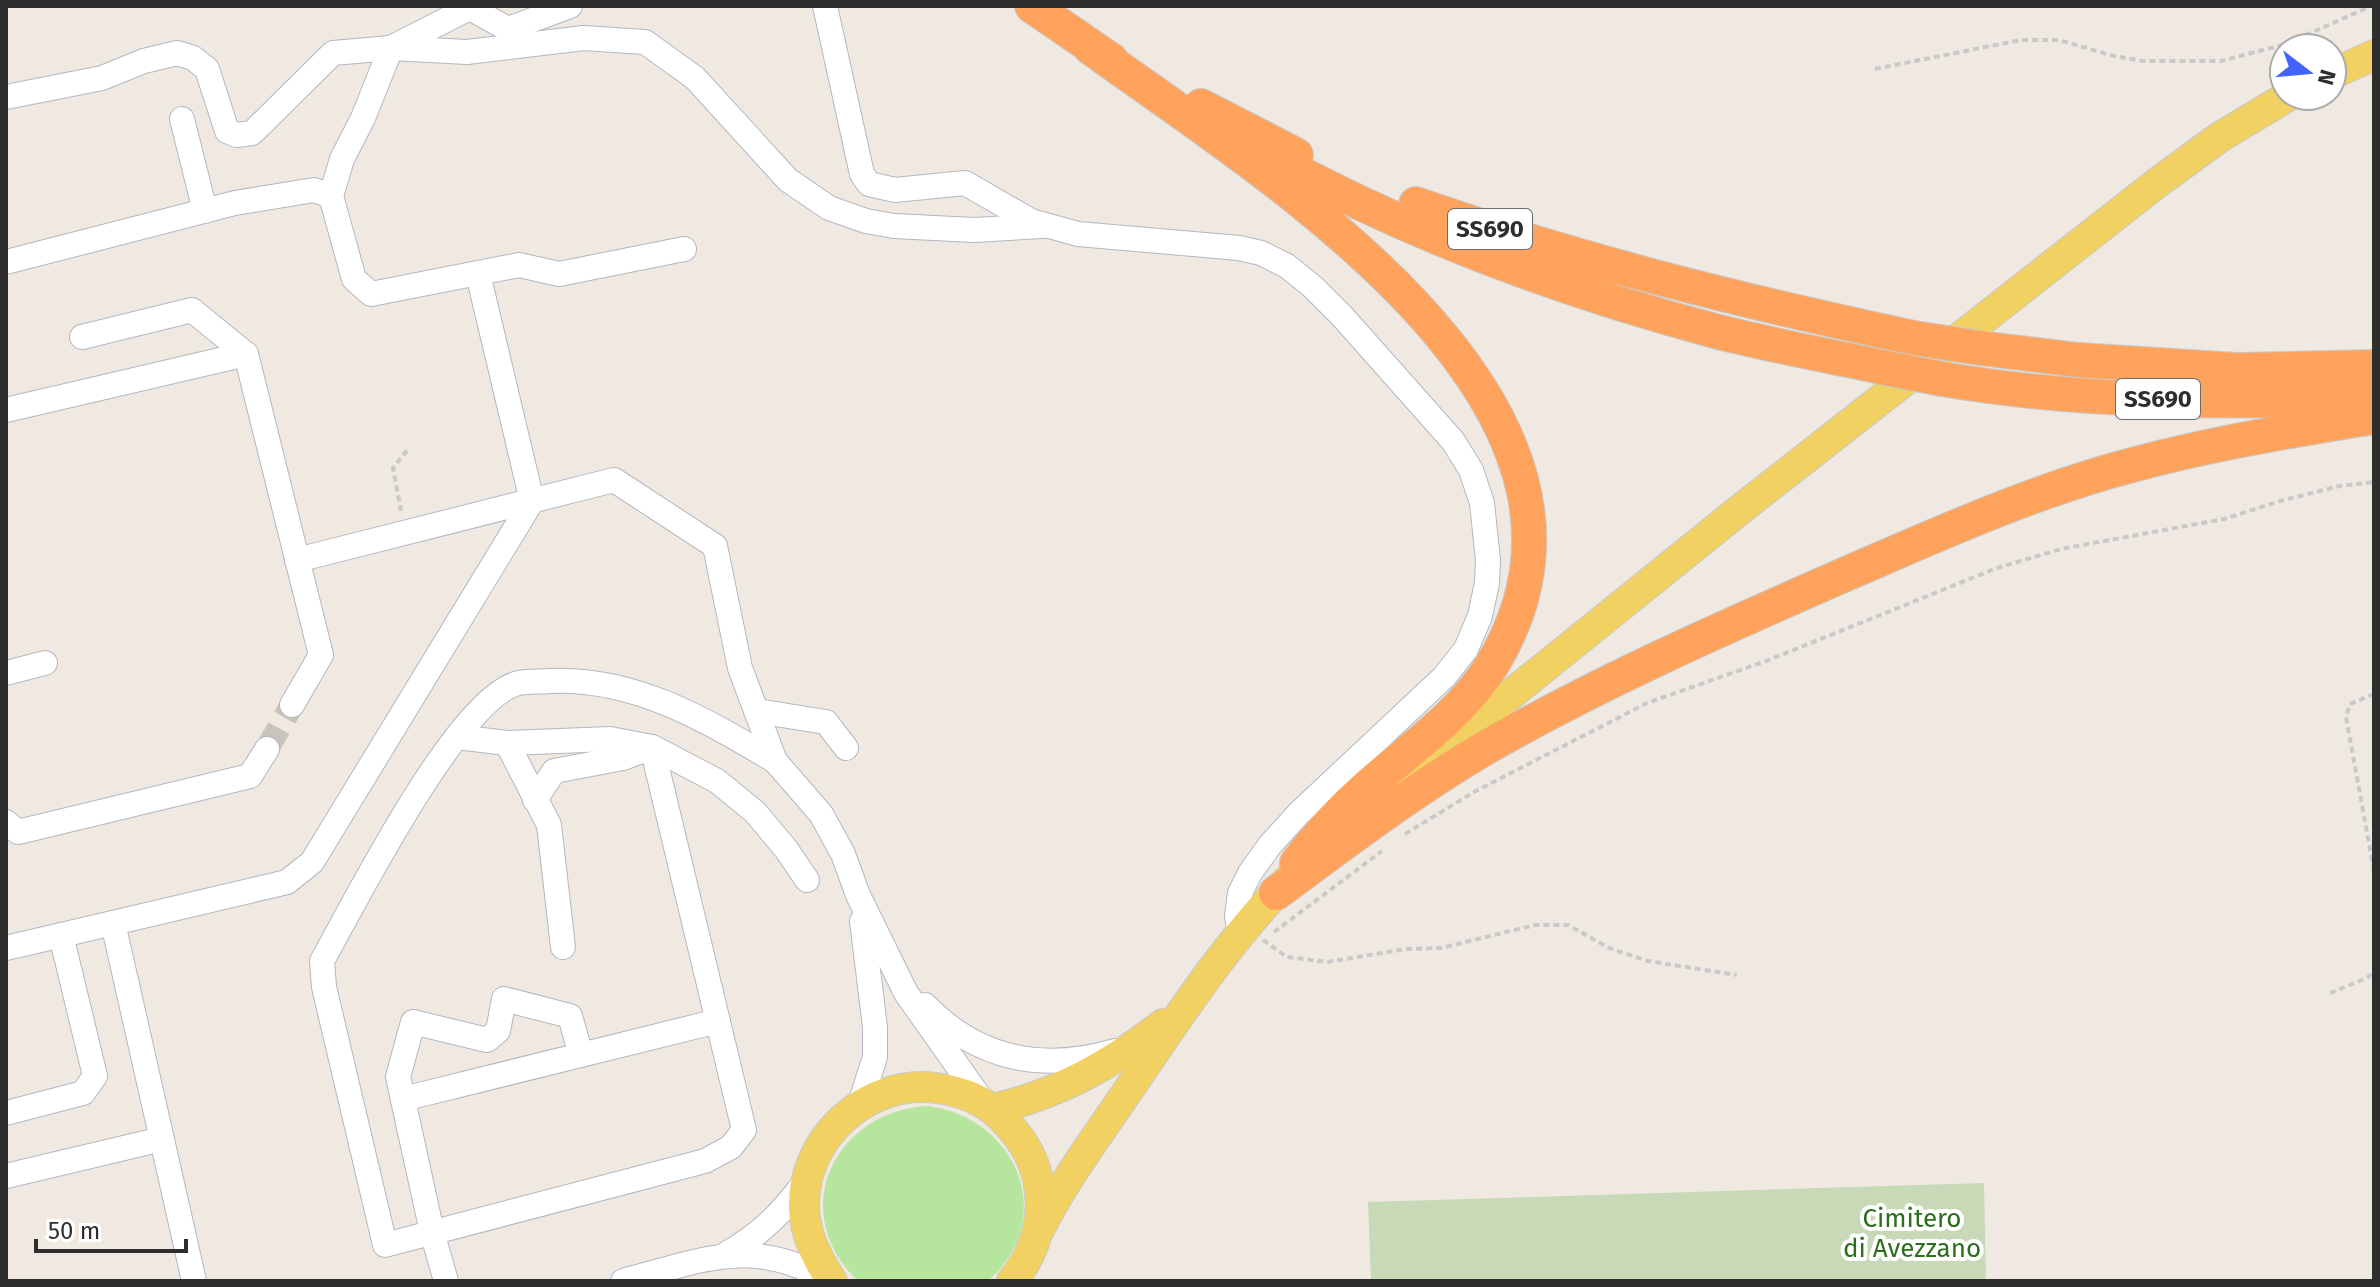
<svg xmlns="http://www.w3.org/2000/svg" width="2380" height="1287" viewBox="0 0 2380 1287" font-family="'Fira Sans',sans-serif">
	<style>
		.green { fill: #b6e59e }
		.cemetery { fill: #c8d9b8 }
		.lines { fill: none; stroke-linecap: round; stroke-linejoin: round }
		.minor-tunnel { stroke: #c8c4bd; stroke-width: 24; stroke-dasharray: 24 12; stroke-linecap: butt }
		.minor-casing { stroke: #b4b7c1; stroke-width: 26 }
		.major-casing { stroke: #c9c9c9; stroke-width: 32 }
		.highway-casing { stroke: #c9c9c9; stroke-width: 36 }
		.path { stroke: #c9c9c9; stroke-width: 4; stroke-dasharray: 6 4; stroke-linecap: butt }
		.minor { stroke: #fff; stroke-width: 24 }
		.major { stroke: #f2d163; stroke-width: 30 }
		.highway { stroke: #ffa35c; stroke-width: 34 }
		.highway-bridge-casing { stroke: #c9c9c9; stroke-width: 36; stroke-linecap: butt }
		.highway-bridge { stroke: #ffa35c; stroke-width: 34 }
		.labels { text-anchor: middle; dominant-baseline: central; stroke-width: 8; stroke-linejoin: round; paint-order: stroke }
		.shield { fill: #fff; stroke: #6d6d6d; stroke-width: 2 }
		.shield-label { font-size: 24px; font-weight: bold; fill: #2e2e2e }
		.park-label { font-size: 26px; fill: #2c6e1b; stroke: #fff }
	</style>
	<rect width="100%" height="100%" fill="#efe9e1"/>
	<path class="green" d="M928 1106C1017 1118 1059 1218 988 1281H858C786 1213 833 1111 928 1106Z"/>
	<path class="cemetery" d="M1984 1183 1986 1281H1371L1368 1202Z"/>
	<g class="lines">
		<path class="minor-tunnel" d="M267 749 292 705"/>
		<defs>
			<g id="minor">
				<path d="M825 6 862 174 869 184 895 190 965 183 1031 221 1078 234 1239 248 1261 253 1287 266 1313 287 1342 316 1453 441 1471 470 1482 503 1488 560 1487 583 1480 616 1466 649 1444 677 1299 813 1270 845 1250 873 1240 893 1237 916 1240 934"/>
				<path d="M470 8 508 29 570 6"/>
				<path d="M6 97 102 78 144 61 177 53 193 58 207 69 227 131 237 135 252 133 333 53 391 48 467 52 584 38 645 42 695 78 788 180 829 208 866 221 894 226 974 230 1042 226"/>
				<path d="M182 119 205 211"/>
				<path d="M331 196 342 159 363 118 391 48 473 6"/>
				<path d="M6 262 235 203 314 190 331 196 354 279 371 294 519 265 559 274 684 249"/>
				<path d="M82 337 192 310 246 354 321 655 292 705"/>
				<path d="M6 410 246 354"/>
				<path d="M297 560 614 480 715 546 740 668 775 761 821 814 843 854 858 895 906 993 983 1102"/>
				<path d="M6 673 45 663"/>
				<path d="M756 711 826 722 846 748"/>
				<path d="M457 737 507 743 610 739 652 747 717 781 755 812 786 849 807 880"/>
				<path d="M507 743 549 825 563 947"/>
				<path d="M535 800 554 771 623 758 652 747 744 1130 731 1147 705 1161 385 1245 324 987 322 961C354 904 459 695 519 683 529 681 540 682 550 681 634 677 706 720 775 761"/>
				<path d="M6 822 18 832 250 776 267 749"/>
				<path d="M6 948 113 923"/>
				<path d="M925 1005C978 1060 1043 1072 1115 1051"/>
				<path d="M403 1099 718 1021"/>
				<path d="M860 1104 875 1057V1027L862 921"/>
				<path d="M6 1113 83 1093 95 1076 61 935"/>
				<path d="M6 1176 162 1139"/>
				<path d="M726 1254C761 1234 783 1212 807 1179"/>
				<path d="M194 1281 113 923 287 882 312 862 532 501 478 274"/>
				<path d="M446 1281 432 1232 398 1077 413 1022 487 1040 498 1031 504 999 570 1016 581 1055"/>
				<path d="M623 1281C699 1261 754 1235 828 1281"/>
			</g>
			<g id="major">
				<path d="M2332 74 2374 55"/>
				<path d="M1381 799 1742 508 2157 183 2220 137 2288 96"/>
				<path d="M993 1109C1058 1094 1111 1065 1163 1024"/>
				<path d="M1039 1230C1064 1180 1096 1138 1127 1092 1179 1016 1228 940 1293 875"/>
				<path d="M832 1281C817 1259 805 1235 804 1208 802 1138 867 1079 936 1088 960 1091 983 1099 1001 1117 1019 1135 1032 1153 1038 1179 1046 1216 1036 1252 1012 1281"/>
			</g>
			<g id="highway">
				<path d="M1032 6 1111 60"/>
				<path d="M1091 48C1263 173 1650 405 1492 665 1461 715 1410 749 1367 787 1341 810 1318 835 1297 863"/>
				<path d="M1201 106 1296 155"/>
				<path d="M1268 156C1408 233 1561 290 1715 331 1769 345 1826 355 1881 367"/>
				<path d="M1416 204C1579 261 1745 302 1914 338"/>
				<path d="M1980 348 2078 360 2237 370 2374 367"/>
				<path d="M1942 379C2084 403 2230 403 2374 398"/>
				<path d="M1276 893C1344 843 1412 791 1485 748 1600 682 1725 627 1846 574 1941 533 2035 490 2136 464 2214 443 2294 430 2374 417"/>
			</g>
		</defs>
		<use href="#minor" class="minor-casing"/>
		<use href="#major" class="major-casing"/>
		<use href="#highway" class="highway-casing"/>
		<g class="path">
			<path d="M1875 69 2021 40H2059L2114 56 2143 61H2221L2286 44 2371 6"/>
			<path d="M401 511 393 468 409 448"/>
			<path d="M2374 694 2350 704 2346 717 2374 871"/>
			<path d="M1405 834 1474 792 1647 703 1766 661 1997 568 2061 549 2224 519 2280 501 2340 486 2374 482"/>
			<path d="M1274 932 1382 851"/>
			<path d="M1263 940 1287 957 1327 962 1406 949 1441 948 1535 925H1568L1609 948 1648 961 1737 975"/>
			<path d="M2330 993 2367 978 2374 972"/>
		</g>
		<use href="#minor" class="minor"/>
		<use href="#major" class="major"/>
		<use href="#highway" class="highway"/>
		<defs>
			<g id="highway-bridge">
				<path d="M1914 338 1980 348"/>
				<path d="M1881 367 1942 379"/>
			</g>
		</defs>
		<use href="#highway-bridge" class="highway-bridge-casing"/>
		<use href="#highway-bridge" class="highway-bridge"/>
	</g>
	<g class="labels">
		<g class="shield">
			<rect x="1448" y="209" width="84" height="40" rx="6"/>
			<rect x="2116" y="379" width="84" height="40" rx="6"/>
		</g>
		<g class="shield-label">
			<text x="1490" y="229">SS690</text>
			<text x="2158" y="399">SS690</text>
		</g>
		<g class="park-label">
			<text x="1912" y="1218">Cimitero<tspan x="1912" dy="30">di Avezzano</tspan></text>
		</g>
	</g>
	<rect width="2380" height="1287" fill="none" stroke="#2e2e2e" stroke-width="16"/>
	<g transform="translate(2308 72) rotate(106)"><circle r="38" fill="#ffffff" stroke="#ababab" stroke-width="2"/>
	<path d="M0-6L14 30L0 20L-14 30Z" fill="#4264fb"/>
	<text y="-12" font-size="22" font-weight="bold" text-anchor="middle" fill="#2e2e2e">N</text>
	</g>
	<path d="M36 1239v12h150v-12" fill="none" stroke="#2e2e2e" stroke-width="4"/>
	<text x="48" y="1239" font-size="24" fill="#2e2e2e" stroke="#ffffff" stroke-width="6" paint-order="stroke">50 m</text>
</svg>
